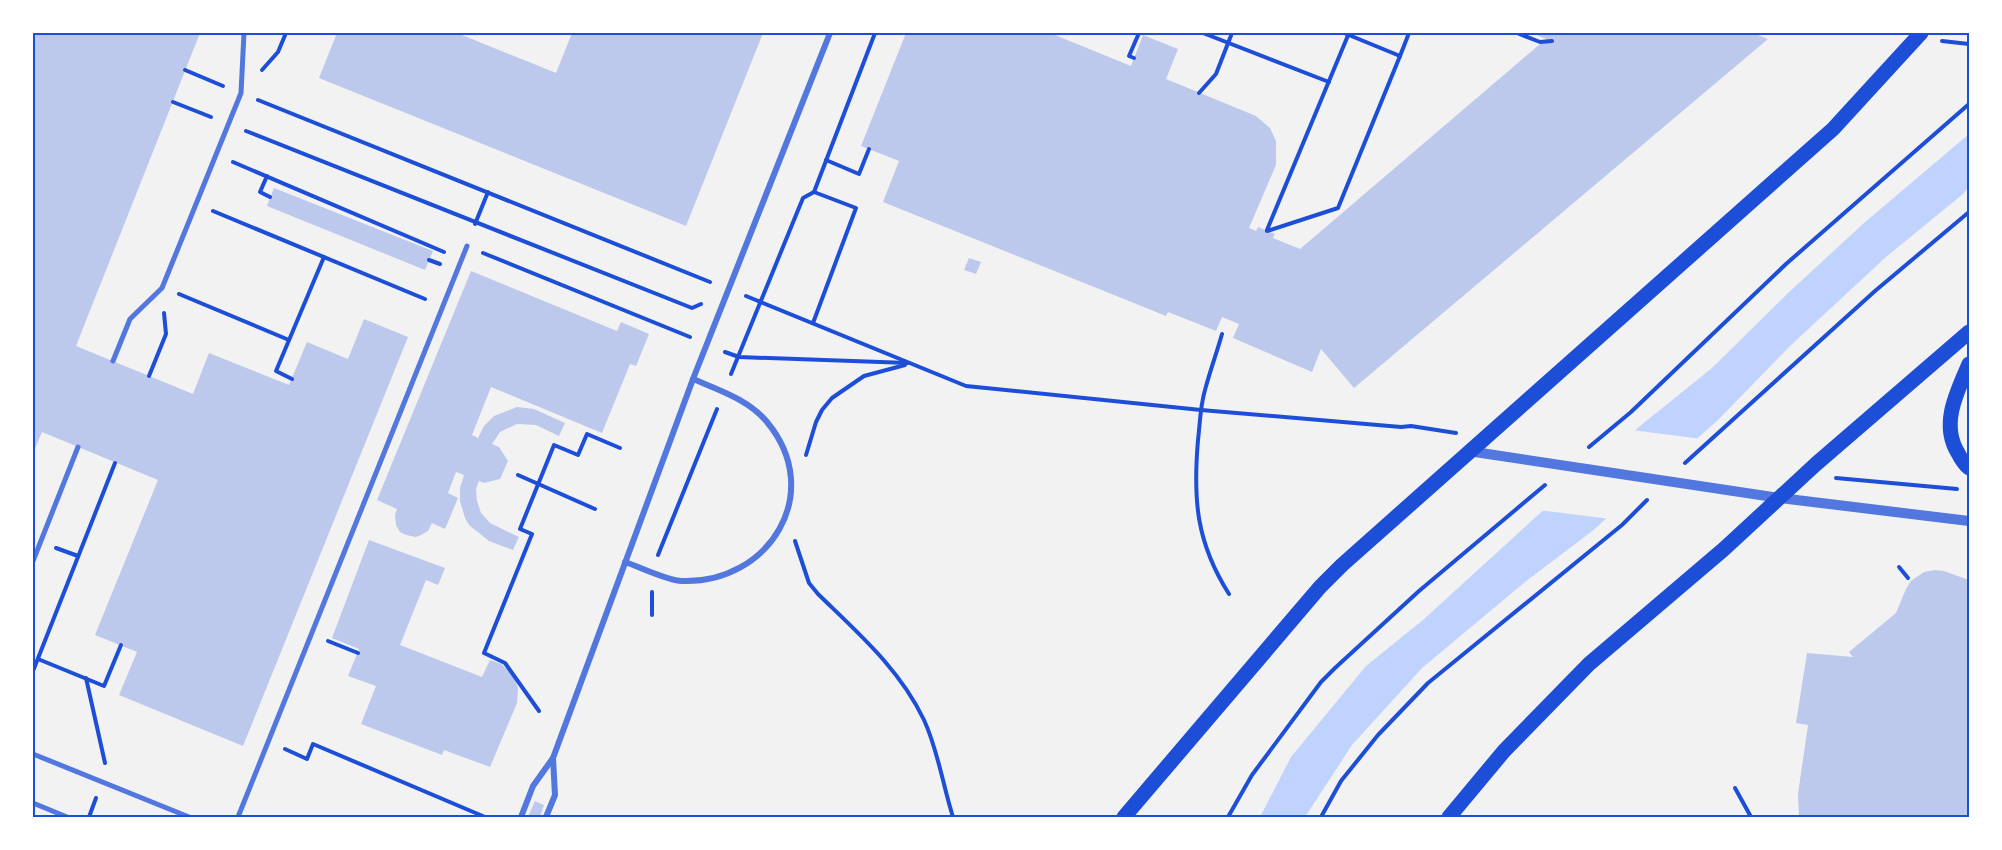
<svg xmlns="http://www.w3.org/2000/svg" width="2002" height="850" viewBox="0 0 2002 850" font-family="'Varela Round',sans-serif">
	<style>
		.water { fill: #bfd3fe }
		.pier { fill: #f2f2f2 }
		.building { fill: #bdc9ec }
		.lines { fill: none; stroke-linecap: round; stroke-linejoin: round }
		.path { stroke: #1d4ed8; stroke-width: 4 }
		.pedestrian { stroke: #5277de; stroke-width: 5 }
		.minor { stroke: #5277de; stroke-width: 6 }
		.tertiary { stroke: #5277de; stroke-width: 10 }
		.primary { stroke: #1d4ed8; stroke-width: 15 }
		.neatline { fill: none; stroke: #1d4ed8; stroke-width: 2 }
	</style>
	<rect width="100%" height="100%" fill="#f2f2f2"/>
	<path class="water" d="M1969 134V186L1963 194 1886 257 1790 346 1718 420 1591 532 1525 582 1422 668 1352 745 1305 817H1260L1291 757 1366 666 1423 620 1538 515 1640 426 1712 368 1787 294 1864 223Z"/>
	<path class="pier" d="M1632 430 1702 439 1610 519 1539 510Z"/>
	<g class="building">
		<path d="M33 33H200L76 346 193 394 209 353 289 385 307 342 348 359 364 319 408 337 243 746 119 695 137 652 95 635 158 480 42 432 33 453Z"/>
		<path d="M337 33H457L556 73 572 33H763L686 226 319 78Z"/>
		<path d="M906 33H1050L1131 66 1143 35 1178 49 1166 79 1256 116 1270 128 1276 141V165L1249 228 1256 231 1258 227 1275 234 1273 238 1300 249 1546 39 1532 33H1753L1768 39 1354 388 1321 349 1312 372 1233 338 1239 324 1222 317 1216 331 1168 312 1166 316 883 202 899 161 861 146Z"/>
		<path d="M274 188 433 251 425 270 267 206Z"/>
		<path d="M969 258 981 262 976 274 964 270Z"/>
		<path d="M471 271 617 331 621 322 649 334 636 366 630 364 602 433 491 387 472 435 478 438 484 426 494 416 517 407 534 409 565 423 559 436 536 425 517 424 500 432 492 444 499 447 508 461 500 479 484 483 479 481 476 489 477 501 481 513 490 523 519 537 513 550 489 541 469 525 465 518 460 501V488L464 475 456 472 448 493 458 498 445 529 432 523 428 531 421 535 416 537 406 535 400 532 396 525 395 515 397 509 377 500Z"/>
		<path d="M369 540 445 568 438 585 426 580 400 645 482 677 490 660 501 664 510 672 515 679 518 688 517 703 490 767 444 750 442 755 361 724 376 686 348 676 359 649 332 638Z"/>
		<path d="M1935 570 1944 571 1969 580V817H1799L1798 794 1808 725 1796 723 1807 653 1853 657 1849 652 1896 613 1906 589 1911 581 1924 572Z"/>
		<path d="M535 801 544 805 540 817H528Z"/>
	</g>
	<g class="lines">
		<g class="path">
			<path d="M1203 33 1329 82"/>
			<path d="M1344 33 1400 56 1409 33"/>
			<path d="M1517 33 1540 42 1552 41"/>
			<path d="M1942 41 1969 44"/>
			<path d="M1134 58 1129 56 1139 33"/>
			<path d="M185 70 223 86"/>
			<path d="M262 70 278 52 286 33"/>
			<path d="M1199 93 1216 74 1232 33"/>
			<path d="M258 100 710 282"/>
			<path d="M173 102 211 117"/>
			<path d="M246 131 692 308 701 304"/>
			<path d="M826 160 859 174 869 149"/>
			<path d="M233 162 444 252"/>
			<path d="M267 176 260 192 270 197"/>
			<path d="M213 211 425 299"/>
			<path d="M475 224 488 192"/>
			<path d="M1267 230 1349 33"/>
			<path d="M1267 231 1338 208 1400 56"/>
			<path d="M483 253 690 337"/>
			<path d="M429 260 440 264"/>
			<path d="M179 294 289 340"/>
			<path d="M746 296 966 386 1201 410 1401 427 1411 426 1456 433"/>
			<path d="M813 323 856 208 814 192"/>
			<path d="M1222 334C1217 352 1210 371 1205 390 1200 407 1200 424 1198 440 1193 499 1196 542 1229 594"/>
			<path d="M725 352 739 357 908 363"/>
			<path d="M731 374 803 198 814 192 875 33"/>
			<path d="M149 376 166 334 164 313"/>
			<path d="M292 379 276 371 324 257"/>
			<path d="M1589 447 1631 412 1786 264 1969 104"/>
			<path d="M806 455 816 422 822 410 832 398 864 376 905 365"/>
			<path d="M1685 463 1875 291 1969 212"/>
			<path d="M518 475 595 509"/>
			<path d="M1836 478 1957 489"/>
			<path d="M795 541 809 583 818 594C857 632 900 669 924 720 938 750 943 786 953 817"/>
			<path d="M56 548 78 556"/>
			<path d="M658 555 717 409"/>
			<path d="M1899 567 1908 578"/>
			<path d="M652 615V592"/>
			<path d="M328 641 358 653"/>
			<path d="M38 659 104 686 121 645"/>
			<path d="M33 671 115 463"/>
			<path d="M86 678 105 763"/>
			<path d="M539 711 505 663 484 653 532 534 520 529 554 445 578 455 587 434 620 448"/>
			<path d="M285 749 307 759 313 744 485 817"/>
			<path d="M1735 788 1751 817"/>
			<path d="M89 817 96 798"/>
			<path d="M1228 817 1252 775 1321 682 1335 668 1419 591 1545 485"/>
			<path d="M1321 817 1341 781 1378 735 1428 683 1622 525 1647 500"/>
		</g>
		<g class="pedestrian">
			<path d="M113 361 130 319 162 288 241 93 244 33"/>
			<path d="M33 561 78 447"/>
			<path d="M33 754 189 817"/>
			<path d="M33 803 67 817"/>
			<path d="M238 817 467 246"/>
		</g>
		<g class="minor">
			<path d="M625 562C640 567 668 581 682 581 769 584 826 493 767 422 749 400 719 390 693 379"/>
			<path d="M521 817 533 786 553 758 693 379 830 33"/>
			<path d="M546 817 555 795 553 758"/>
		</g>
		<path class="tertiary" d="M1468 451 1780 498 1969 521"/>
		<g class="primary">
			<path d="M1969 364C1957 392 1940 424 1958 453 1961 459 1964 464 1969 468"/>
			<path d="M1124 817 1320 587 1342 565 1833 129 1921 33"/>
			<path d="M1449 817 1504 751 1589 664 1724 549 1816 464 1969 332"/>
		</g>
	</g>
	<rect width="2002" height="850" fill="none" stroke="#ffffff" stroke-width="69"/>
	<rect x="34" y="34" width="1934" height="782" class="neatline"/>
</svg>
